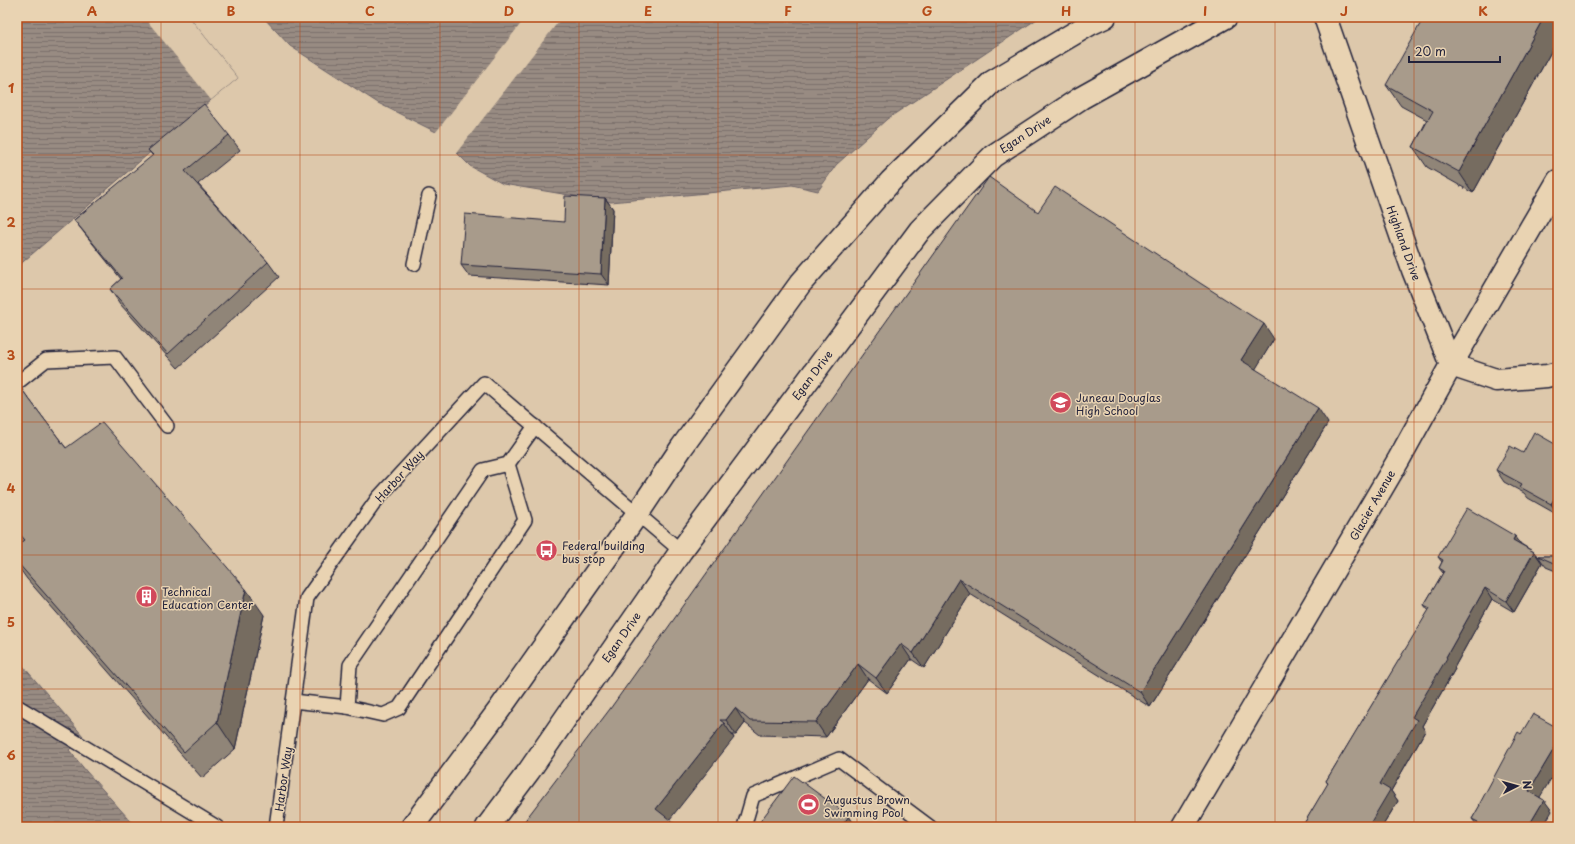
<svg xmlns="http://www.w3.org/2000/svg" width="1575" height="844" viewBox="0 0 1575 844" font-family="'Playpen Sans',sans-serif">
	<style>
		.water { fill: url(#water-rules); stroke: #696166 }
		.pier { fill: #ddc8ab }
		.lines { fill: none; stroke-linecap: round; stroke-linejoin: round }
		.service-casing { stroke: #22223b; stroke-width: 16 }
		.minor-casing { stroke: #22223b; stroke-width: 25 }
		.tertiary-casing { stroke: #22223b; stroke-width: 25 }
		.secondary-casing { stroke: #22223b; stroke-width: 25 }
		.trunk-casing { stroke: #22223b; stroke-width: 25 }
		.service { stroke: #e9d3b2; stroke-width: 13 }
		.minor { stroke: #e9d3b2; stroke-width: 22 }
		.tertiary { stroke: #e9d3b2; stroke-width: 22 }
		.secondary { stroke: #e9d3b2; stroke-width: 22 }
		.trunk { stroke: #e9d3b2; stroke-width: 22 }
		.wall { fill: #908578; stroke: #22223b }
		.shaded-wall { fill: #766c61; stroke: #22223b }
		.building { fill: #a89b8b; stroke: #22223b }
		.grid { fill: none; stroke: #b64b18; stroke-width: 1; stroke-opacity: 0.55 }
		.labels { text-anchor: middle; dominant-baseline: central; stroke-width: 3; stroke-linejoin: round; paint-order: stroke }
		.street-label { font-size: 11px; fill: #22223b; stroke: #e9d3b2 }
		.poi-label { font-size: 11px; fill: #22223b; stroke: #e9d3b2; text-anchor: start }
		.neatline { fill: none; stroke: #b64b18; stroke-width: 1.5 }
		.grid-label { font-size: 13px; text-anchor: middle; font-weight: bold; fill: #b64b18 }
	</style>
	<defs>
		<pattern id="water-rules" width="6" height="5" patternUnits="userSpaceOnUse"><rect width="6" height="5" fill="#988b82"/><path d="M0 2.5h6" fill="none" stroke="#7c716c"/></pattern>
	</defs>
	<rect width="100%" height="100%" fill="#ddc8ab"/>
	<filter id="ink" filterUnits="userSpaceOnUse"><feTurbulence type="fractalNoise" baseFrequency=".025" numOctaves="2"/><feDisplacementMap in="SourceGraphic" scale="8" xChannelSelector="R" yChannelSelector="G"/><feConvolveMatrix kernelMatrix="1 2 1 2 8 2 1 2 1" color-interpolation-filters="sRGB"/></filter>
	<g filter="url(#ink)">
		<g class="water">
			<path d="M17 17H189L238 78 211 100 17 267Z"/>
			<path d="M263 17H1040L887 119 836 165 818 191 792 185 611 202 503 184 470 166 436 132 378 103 290 46Z"/>
			<path d="M17 659 83 736 69 750 86 771 136 827H17Z"/>
		</g>
		<g class="pier">
			<path d="M144 17H189L238 78 211 100Z"/>
			<path d="M526 17H562L457 152 456 155 433 132H436Z"/>
		</g>
		<g class="lines">
			<defs>
				<g id="service">
					<path d="M414 264 429 196"/>
					<path d="M17 383 46 360 115 357 167 426"/>
					<path d="M293 701 347 707 383 715 399 708 525 520 508 464"/>
					<path d="M17 706 217 827"/>
					<path d="M347 707 350 665 483 470 508 464 535 426"/>
					<path d="M276 827 307 598 378 498 484 383 681 551"/>
					<path d="M744 827 753 796 839 759 930 827"/>
				</g>
				<path id="minor" d="M1451 365 1496 380 1547 376 1558 373"/>
				<path id="tertiary" d="M1451 365 1558 181"/>
				<path id="secondary" d="M1183 827 1399 459 1451 365 1413 270 1325 17"/>
				<g id="trunk">
					<path d="M412 827 499 710 638 513 682 447 800 284 891 181 992 82 1090 24 1105 17"/>
					<path d="M487 827 529 771 681 551 920 230 993 156 1081 98 1226 17"/>
				</g>
			</defs>
			<use href="#service" class="service-casing"/>
			<use href="#minor" class="minor-casing"/>
			<use href="#tertiary" class="tertiary-casing"/>
			<use href="#secondary" class="secondary-casing"/>
			<use href="#trunk" class="trunk-casing"/>
			<use href="#service" class="service"/>
			<use href="#minor" class="minor"/>
			<use href="#tertiary" class="tertiary"/>
			<use href="#secondary" class="secondary"/>
			<use href="#trunk" class="trunk"/>
		</g>
		<g class="wall">
			<path d="M1558 17V39L1473 193 1427 167 1413 147 1427 120 1401 106 1386 85Z"/>
			<path d="M229 135 240 150 198 184 268 262 279 277 178 368 120 304 110 289 121 279 85 234 74 220 153 156 148 150Z"/>
			<path d="M605 198 613 209 609 285 469 276 461 265 564 222Z"/>
			<path d="M1038 212 1274 339 1255 369 1328 423 1150 707 970 594 924 668 911 659 887 693 868 679 826 737 760 735 745 723 736 735H732L734 738 520 827Z"/>
			<path d="M17 383 66 448 264 615 235 749 202 778 27 579 17 565V546L23 542 17 536Z"/>
			<path d="M1558 439V515L1528 498 1524 493 1504 482 1496 470 1523 453 1555 444Z"/>
			<path d="M1515 536 1521 544 1534 552 1542 563 1514 612 1492 599 1454 668 1455 669 1422 726 1425 731 1391 791 1398 801 1382 827H1302L1328 784 1326 781 1429 611 1424 605 1443 573 1439 568 1442 562 1438 557Z"/>
			<path d="M1538 556H1558V572L1546 567Z"/>
			<path d="M1540 797 1552 811 1477 825 1472 819 1480 806 1479 805Z"/>
		</g>
		<g class="shaded-wall">
			<path d="M1544 17H1558V39L1473 193 1459 172Z"/>
			<path d="M605 198 613 209 609 285 601 274Z"/>
			<path d="M1264 324 1274 339 1252 375 1241 360Z"/>
			<path d="M1318 408 1328 423 1150 707 1140 692Z"/>
			<path d="M1558 492V514L1551 504Z"/>
			<path d="M1515 536 1523 548 1513 540Z"/>
			<path d="M1534 552 1542 563 1514 612 1506 601Z"/>
			<path d="M959 579 970 594 924 668 913 653Z"/>
			<path d="M1485 588 1492 599 1454 668 1455 669 1422 726 1425 731 1391 791 1398 801 1382 827H1368L1380 784 1412 717Z"/>
			<path d="M246 589 264 615 235 749 217 722Z"/>
			<path d="M901 644 911 659 887 693 876 678Z"/>
			<path d="M858 664 868 679 826 737 816 722Z"/>
			<path d="M735 708 745 723 736 735 726 720Z"/>
			<path d="M724 723 734 738 666 824 656 809Z"/>
			<path d="M1558 742V767L1537 802 1529 791Z"/>
			<path d="M1544 800 1552 811 1543 827H1528Z"/>
			<path d="M849 816 856 827H841Z"/>
		</g>
		<g class="building">
			<path d="M1424 17H1544L1459 172 1413 147 1433 111 1386 85Z"/>
			<path d="M204 104 229 135 185 171 268 262 168 354 110 289 122 278 74 220 153 155 148 150Z"/>
			<path d="M989 177 1038 212 1055 187 1200 283 1264 324 1241 360 1318 408 1140 692 959 579 913 653 901 644 876 678 858 664 816 722 750 721 735 708 726 720H720L724 723 656 809 679 827H520L610 709Z"/>
			<path d="M565 196 605 198 601 274 461 265 465 214 564 222Z"/>
			<path d="M17 383 66 448 102 422 246 589 217 722 184 752 17 562V546L25 540 17 531Z"/>
			<path d="M1534 432 1555 444 1558 439V492L1551 504 1520 487 1522 484 1496 470 1510 446 1523 453Z"/>
			<path d="M1467 508 1515 536 1513 540 1534 552 1506 601 1485 588 1446 657 1447 658 1412 717 1417 720 1380 784 1390 790 1368 827H1302L1328 783 1326 781 1430 608 1424 605 1444 571 1439 568 1443 560 1438 557Z"/>
			<path d="M1538 556H1558V565Z"/>
			<path d="M1533 714 1558 728V742L1529 791 1544 800 1528 827H1476L1478 822 1472 819 1480 805H1479L1518 732 1521 734Z"/>
			<path d="M794 776 849 816 841 827H756Z"/>
		</g>
	</g>
	<path class="grid" d="M161 17V827M300 17V827M440 17V827M579 17V827M718 17V827M857 17V827M996 17V827M1135 17V827M1275 17V827M1414 17V827M17 155H1558M17 289H1558M17 422H1558M17 555H1558M17 689H1558"/>
	<defs>
		<symbol id="school-disc" viewBox="-11 -11 22 22"><circle r="9.5" fill="#d1495b" stroke="#e9d3b2"/><path d="M0-5L7-2L0 1L-7-2ZM-4 1L0 2.5L4 1V4Q0 6-4 4Z" fill="#fff"/></symbol>
		<symbol id="bus-disc" viewBox="-11 -11 22 22"><circle r="9.5" fill="#d1495b" stroke="#e9d3b2"/><path d="M-5-6H5V4H4V6H2V4H-2V6H-4V4H-5ZM-3.5-4V0h7V-4ZM-3.5 1.2v1.5H-2V1.2ZM2 1.2v1.5H3.5V1.2Z" fill="#fff"/></symbol>
		<symbol id="building-disc" viewBox="-11 -11 22 22"><circle r="9.5" fill="#d1495b" stroke="#e9d3b2"/><path d="M-4-6H4V6H1V3H-1V6H-4ZM-2.5-4.3h1.7v1.8h-1.7ZM.8-4.3h1.7v1.8H.8ZM-2.5-1h1.7V.8h-1.7ZM.8-1h1.7V.8H.8Z" fill="#fff"/></symbol>
		<symbol id="stadium-disc" viewBox="-11 -11 22 22"><circle r="9.5" fill="#d1495b" stroke="#e9d3b2"/><path d="M0-5a6.5 5 0 1 0 0 10a6.5 5 0 1 0 0-10ZM-3.5-1.8h7v3.6h-7Z" fill="#fff"/></symbol>
	</defs>
	<g fill-rule="evenodd">
		<use href="#school-disc" x="1048" y="390" width="25" height="25"/>
		<use href="#bus-disc" x="534" y="538" width="25" height="25"/>
		<use href="#building-disc" x="134" y="584" width="25" height="25"/>
		<use href="#stadium-disc" x="796" y="792" width="25" height="25"/>
	</g>
	<g class="labels">
		<g class="street-label">
			<text transform="translate(1025 134) rotate(-33)">Egan Drive</text>
			<text transform="translate(1404 243) rotate(70)">Highland Drive</text>
			<text transform="translate(812 375) rotate(-53)">Egan Drive</text>
			<text transform="translate(399 476) rotate(-48)">Harbor Way</text>
			<text transform="translate(1372 505) rotate(-60)">Glacier Avenue</text>
			<text transform="translate(621 637) rotate(-55)">Egan Drive</text>
			<text transform="translate(283 779) rotate(-82)">Harbor Way</text>
		</g>
		<g class="poi-label">
			<text x="1076" y="397">Juneau Douglas<tspan x="1076" dy="13">High School</tspan></text>
			<text x="562" y="545">Federal building<tspan x="562" dy="13">bus stop</tspan></text>
			<text x="162" y="591">Technical<tspan x="162" dy="13">Education Center</tspan></text>
			<text x="824" y="799">Augustus Brown<tspan x="824" dy="13">Swimming Pool</tspan></text>
		</g>
	</g>
	<rect width="1575" height="844" fill="none" stroke="#e9d3b2" stroke-width="44"/>
	<g transform="translate(1517 786) rotate(84)" stroke="#e9d3b2" stroke-width="3" paint-order="stroke">
	<path d="M0-3L7 15L0 10L-7 15Z" fill="#22223b"/>
	<text y="-6" font-size="11" font-weight="bold" text-anchor="middle" fill="#22223b">N</text>
	</g>
	<path d="M1409 56v6h91v-6" fill="none" stroke="#22223b" stroke-width="2"/>
	<text x="1415" y="56" font-size="12" fill="#22223b" stroke="#e9d3b2" stroke-width="3" paint-order="stroke">20 m</text>
	<rect x="22" y="22" width="1531" height="800" class="neatline"/>
	<g class="grid-label">
		<text x="92" y="16">A</text>
		<text x="231" y="16">B</text>
		<text x="370" y="16">C</text>
		<text x="509" y="16">D</text>
		<text x="648" y="16">E</text>
		<text x="788" y="16">F</text>
		<text x="927" y="16">G</text>
		<text x="1066" y="16">H</text>
		<text x="1205" y="16">I</text>
		<text x="1344" y="16">J</text>
		<text x="1483" y="16">K</text>
		<text x="11" y="93">1</text>
		<text x="11" y="227">2</text>
		<text x="11" y="360">3</text>
		<text x="11" y="493">4</text>
		<text x="11" y="627">5</text>
		<text x="11" y="760">6</text>
	</g>
</svg>
